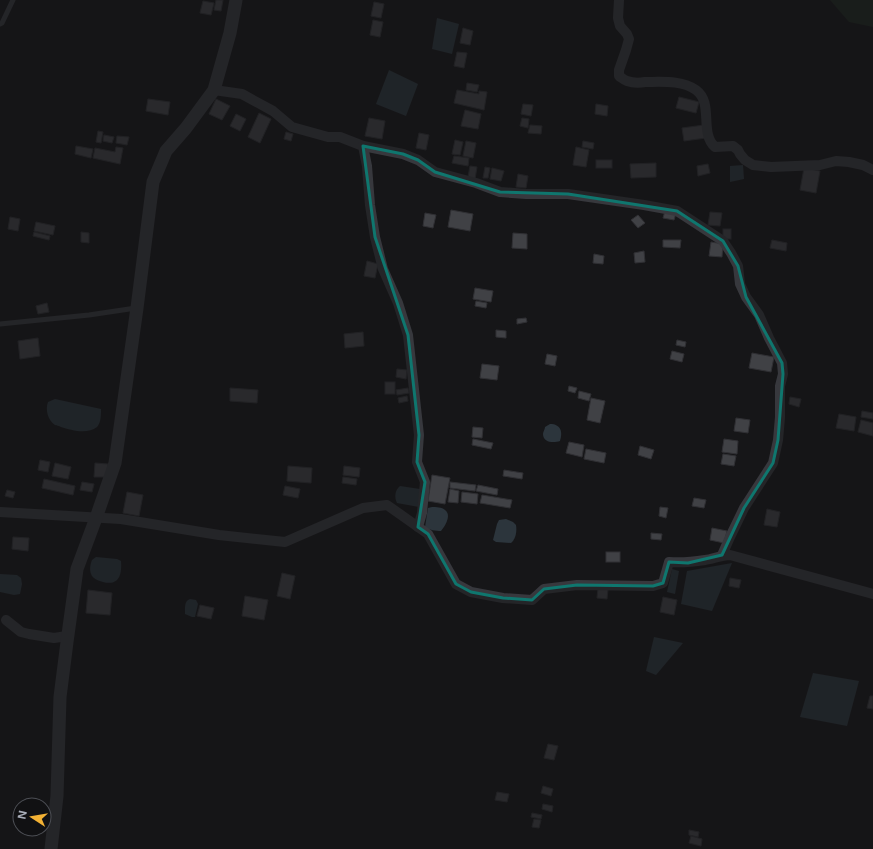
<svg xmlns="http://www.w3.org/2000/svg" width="873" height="849" viewBox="0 0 873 849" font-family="Inter,sans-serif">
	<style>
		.green { fill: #1e261f }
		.water { fill: #2c353c }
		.building { fill: #404145; stroke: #303034 }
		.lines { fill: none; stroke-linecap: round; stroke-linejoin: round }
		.service { stroke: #37383d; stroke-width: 5 }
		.minor { stroke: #37383d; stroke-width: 10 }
		.tertiary { stroke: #37383d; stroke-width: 13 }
		.marked { fill: none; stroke: #0f766e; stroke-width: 3; stroke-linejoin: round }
	</style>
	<rect width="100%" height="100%" fill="#161618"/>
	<path class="green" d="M830 0H873V27L849 22Z"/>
	<g class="water">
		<path d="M437 18 459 24 452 54 432 49Z"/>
		<path d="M389 70 418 84 406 116 376 104Z"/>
		<path d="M743 165 744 179 730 182V166Z"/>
		<path d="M55 399 101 409C101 415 101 423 97 427 87 435 71 430 61 427 60 426 55 425 55 425 48 420 45 410 48 402Z"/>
		<path d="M550 424C561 424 563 432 560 441 554 443 543 443 543 434 543 432 545 429 545 427Z"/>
		<path d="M400 486 420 489 419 507 397 503C394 497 395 490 400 486Z"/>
		<path d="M432 507C436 507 442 507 445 510 452 515 445 526 441 531 436 531 429 530 425 527L428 508Z"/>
		<path d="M506 519 513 522 516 525C517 531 516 539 511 543L496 542 493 540 497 524 499 520Z"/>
		<path d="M96 557 117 559 121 561C122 575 119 586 103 582 99 581 94 579 92 576 89 571 90 565 92 560Z"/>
		<path d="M732 563 712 611 681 604 687 571Z"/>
		<path d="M672 569 679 571 675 594 667 592Z"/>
		<path d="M0 574 17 575 21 578 22 584 20 594 14 595 0 592Z"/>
		<path d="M190 599 196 600 198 604 195 617H192L185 614C185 608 184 601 190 599Z"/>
		<path d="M654 637 683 643 656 675 646 671Z"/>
		<path d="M813 673 859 681 847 726 800 717Z"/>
	</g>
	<g class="building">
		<path d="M216 0H223L221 11 214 10Z"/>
		<path d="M203 1 214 3 211 15 200 13Z"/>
		<path d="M374 2 384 4 381 18 371 16Z"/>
		<path d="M373 20 383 22 380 37 370 35Z"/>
		<path d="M463 28 473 31 470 45 460 43Z"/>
		<path d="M457 52 467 53 464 68 454 66Z"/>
		<path d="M467 83 479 85 477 92 466 90Z"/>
		<path d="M457 90 479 94V91L487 92 484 110 454 103Z"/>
		<path d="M679 97 699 102 696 113 676 108Z"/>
		<path d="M148 99 170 102 168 115 146 111Z"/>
		<path d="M216 99 230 106 222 120 209 114Z"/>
		<path d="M523 104 533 105 531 116 521 114Z"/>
		<path d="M596 104 608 106 607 116 595 114Z"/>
		<path d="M465 110 481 114 478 129 461 126Z"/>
		<path d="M259 113 271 119 260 143 248 137Z"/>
		<path d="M236 114 246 119 240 131 230 126Z"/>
		<path d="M369 118 385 121 382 139 365 136Z"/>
		<path d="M522 118 529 119 528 128 520 126Z"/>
		<path d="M530 125 542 126 541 134 528 133Z"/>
		<path d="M704 125 706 138 684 141 682 128Z"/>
		<path d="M98 131 103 132 101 143 96 142Z"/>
		<path d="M286 132 293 134 291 141 284 139Z"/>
		<path d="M419 133 429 135 426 150 416 148Z"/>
		<path d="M104 135 114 137 112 143 103 141Z"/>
		<path d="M117 136 129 137 127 145 116 143Z"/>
		<path d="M455 140 463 142 460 155 452 154Z"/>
		<path d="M466 141 476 143 473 158 463 156Z"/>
		<path d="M583 141 594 143 593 149 582 147Z"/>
		<path d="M76 146 93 149 91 158 75 154Z"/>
		<path d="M116 147 123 148 120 164 93 158 95 148 115 152Z"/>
		<path d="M576 147 589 150 586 167 573 165Z"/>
		<path d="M454 156 469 158 468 166 452 163Z"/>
		<rect x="596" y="160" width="16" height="8"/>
		<path d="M656 163V177L631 178 630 164Z"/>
		<path d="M708 164 710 173 698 176 697 166Z"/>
		<path d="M470 166 477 167 475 179 468 177Z"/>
		<path d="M485 167 490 168 488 178H483Z"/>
		<path d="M492 168 504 171 501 181 490 179Z"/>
		<path d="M804 168 820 171 816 193 800 190Z"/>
		<path d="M518 174 528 176 526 188 516 187Z"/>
		<path d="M451 210 473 214 470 231 448 227Z"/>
		<path d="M665 211 676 213 674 220 663 218Z"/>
		<path d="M710 212 722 213 720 226 708 225Z"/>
		<path d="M425 213 436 215 433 228 423 226Z"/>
		<path d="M638 215 645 223 638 228 631 220Z"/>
		<path d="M10 217 20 219 18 231 8 229Z"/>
		<path d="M36 222 55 226 53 235 34 231Z"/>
		<rect x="723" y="229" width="8" height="10"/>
		<path d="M34 232 50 236 49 240 33 236Z"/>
		<path d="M81 232 89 233V243L81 242Z"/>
		<path d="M513 233 527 234V249L512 248Z"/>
		<path d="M663 240H681L680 248 663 247Z"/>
		<path d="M772 240 787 243 786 251 770 248Z"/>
		<path d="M711 242 723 244 722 257 709 256Z"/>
		<path d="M644 251 645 262 635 263 634 253Z"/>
		<path d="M594 254 604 256 603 264 593 263Z"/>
		<path d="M367 261 378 264 375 278 364 276Z"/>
		<path d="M475 288 493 291 491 302 473 299Z"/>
		<path d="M476 301 487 303 486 308 475 306Z"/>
		<path d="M47 303 49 312 38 314 36 306Z"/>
		<path d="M526 318 527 322 517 324V319Z"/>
		<path d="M496 330 506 331V338L496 337Z"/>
		<path d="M363 332 364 346 345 348 344 334Z"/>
		<path d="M38 338 40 356 20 359 18 341Z"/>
		<path d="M677 340 686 342 685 347 676 345Z"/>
		<path d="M672 351 684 354 682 362 670 359Z"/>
		<path d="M752 353 774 357 771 372 749 368Z"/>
		<path d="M547 354 557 356 555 366 545 364Z"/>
		<path d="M482 364 499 366 497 380 480 378Z"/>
		<path d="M397 369 407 370 406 379 396 377Z"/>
		<rect x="385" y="382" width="10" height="12"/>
		<path d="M569 386 577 388 575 393 568 391Z"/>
		<path d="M230 388 258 390 257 403 230 401Z"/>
		<path d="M408 388 409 393 397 395 396 390Z"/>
		<path d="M579 391 591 394 589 401 578 398Z"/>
		<path d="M407 396 408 401 399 403 398 398Z"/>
		<path d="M790 397 801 399 799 407 789 404Z"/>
		<path d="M591 398 605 401 600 423 587 420Z"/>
		<path d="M862 411 873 413V419L861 417Z"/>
		<path d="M839 414 856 417 854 431 836 428Z"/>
		<path d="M736 418 750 420 748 433 734 431Z"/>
		<path d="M861 420 873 423V436L858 432Z"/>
		<path d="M473 427 483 428 482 438 472 437Z"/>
		<path d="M473 439 493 443 491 449 472 445Z"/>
		<path d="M724 439 738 441 737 454 722 452Z"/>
		<path d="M569 442 584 445 582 457 566 453Z"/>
		<path d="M640 446 654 450 651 459 638 455Z"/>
		<path d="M586 449 606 453 604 463 584 459Z"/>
		<path d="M723 454 736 456 734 466 721 464Z"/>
		<path d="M40 460 50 462 48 472 38 470Z"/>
		<path d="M55 463 71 467 68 479 52 476Z"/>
		<path d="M95 463 108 464 107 477H94Z"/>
		<path d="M288 466 312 468 311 483 287 481Z"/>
		<path d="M344 466 360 468 359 477 343 475Z"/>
		<path d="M504 470 523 473 522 479 503 476Z"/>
		<path d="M432 475 450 478 445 504 428 501Z"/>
		<path d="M343 477 357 479 356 485 342 483Z"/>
		<path d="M44 479 75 486 73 495 42 488Z"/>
		<path d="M82 482 94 484 92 492 80 490Z"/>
		<path d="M450 482 476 485 475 491 450 488Z"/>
		<path d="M478 485 498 489 497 495 476 491Z"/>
		<path d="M285 486 300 489 298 498 283 495Z"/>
		<path d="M450 489 459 491 458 503 448 502Z"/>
		<path d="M7 490 15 492 13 498 5 496Z"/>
		<path d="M127 492 143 495 139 516 123 513Z"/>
		<path d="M462 492 478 494 477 504 461 502Z"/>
		<path d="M482 495 512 500 510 508 480 503Z"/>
		<path d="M694 498 706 500 704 508 692 506Z"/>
		<path d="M660 507 668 508 666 518 659 516Z"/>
		<path d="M767 509 780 512 777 527 764 525Z"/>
		<path d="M712 528 727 531 724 543 710 540Z"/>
		<path d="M651 533 662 534 661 540 651 539Z"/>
		<path d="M13 537 29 538 28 551 12 549Z"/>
		<rect x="606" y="552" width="14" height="10"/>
		<path d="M282 573 295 576 290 599 277 596Z"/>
		<path d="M730 578 741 580 739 588 729 586Z"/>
		<path d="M598 588 608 589 607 599 597 598Z"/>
		<path d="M88 590 112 593 110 615 86 613Z"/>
		<path d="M245 596 268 600 264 620 242 616Z"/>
		<path d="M663 597 677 600 674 615 660 612Z"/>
		<path d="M200 605 214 608 211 619 197 616Z"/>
		<path d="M870 696H873V709L867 708Z"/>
		<path d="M548 744 558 746 554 760 544 758Z"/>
		<path d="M543 786 553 789 551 796 541 793Z"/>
		<path d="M497 792 509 794 507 802 495 800Z"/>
		<path d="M543 804 553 806 552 812 542 809Z"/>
		<path d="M532 813 542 815 541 819 531 817Z"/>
		<path d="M534 819 541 820 539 828 532 827Z"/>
		<path d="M689 830 699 832 698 837 689 835Z"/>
		<path d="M691 836 702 839 701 846 689 843Z"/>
	</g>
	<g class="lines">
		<g class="service">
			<path d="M0 24 2 23 13 0"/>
			<path d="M0 324 89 315 136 308"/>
		</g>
		<g class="minor">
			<path d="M619 0 618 18 620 26 627 34 629 39 626 50 619 70V76C622 78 624 80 627 81 633 83 639 83 645 82 662 82 682 80 696 90 714 103 699 133 715 147L733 146 738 150 740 154 745 160 753 165 771 167 820 165 836 161 849 162 863 165 873 170"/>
			<path d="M214 90 242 94 273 111 292 127 328 137H340L363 146 367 166 370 205 375 237 383 269 398 303 408 335 419 435 417 462 425 482 422 513 418 527"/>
			<path d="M363 146 403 154 418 160 435 172 476 183 500 192 526 194H568L644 205 677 211 723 241 731 253 738 266 740 284 746 297 759 315 769 338 782 363 783 374 780 386V417L778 440 773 463 744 508 730 537 722 555"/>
			<path d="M0 512 121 519 219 535 285 542 363 508 387 505 428 534 456 584 471 592 503 598 532 600 544 589 577 585 653 586 663 583 669 562C681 563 692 562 705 560 713 559 721 555 730 555L873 594"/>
			<path d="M6 620 21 632 29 634 54 638 67 636"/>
		</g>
		<path class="tertiary" d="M51 849 57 796 60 697 67 642 77 569 96 518 115 463 137 308 153 182 166 151 186 128 214 90 230 33 236 0"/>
	</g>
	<path d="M0 0H873V849H0ZM363 146 403 154 418 160 435 172 500 192 568 194 677 211 723 241 738 266 746 297 782 363 783 374 778 440 773 463 744 508 722 555 688 563 669 562 663 583 653 586 577 585 544 589 532 600 503 598 471 592 456 584 428 534 418 527 425 482 417 462 419 435 408 335 375 237Z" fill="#161618" fill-opacity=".55" fill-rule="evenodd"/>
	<path class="marked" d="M363 146 403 154 418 160 435 172 500 192 568 194 677 211 723 241 738 266 746 297 782 363 783 374 778 440 773 463 744 508 722 555 688 563 669 562 663 583 653 586 577 585 544 589 532 600 503 598 471 592 456 584 428 534 418 527 425 482 417 462 419 435 408 335 375 237Z"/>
	<g transform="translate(32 817) rotate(282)"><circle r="19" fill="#111113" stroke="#4d4f55"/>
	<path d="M0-3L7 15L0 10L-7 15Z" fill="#f2b134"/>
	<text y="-6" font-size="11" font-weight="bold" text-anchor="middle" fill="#a8adb8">N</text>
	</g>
</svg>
